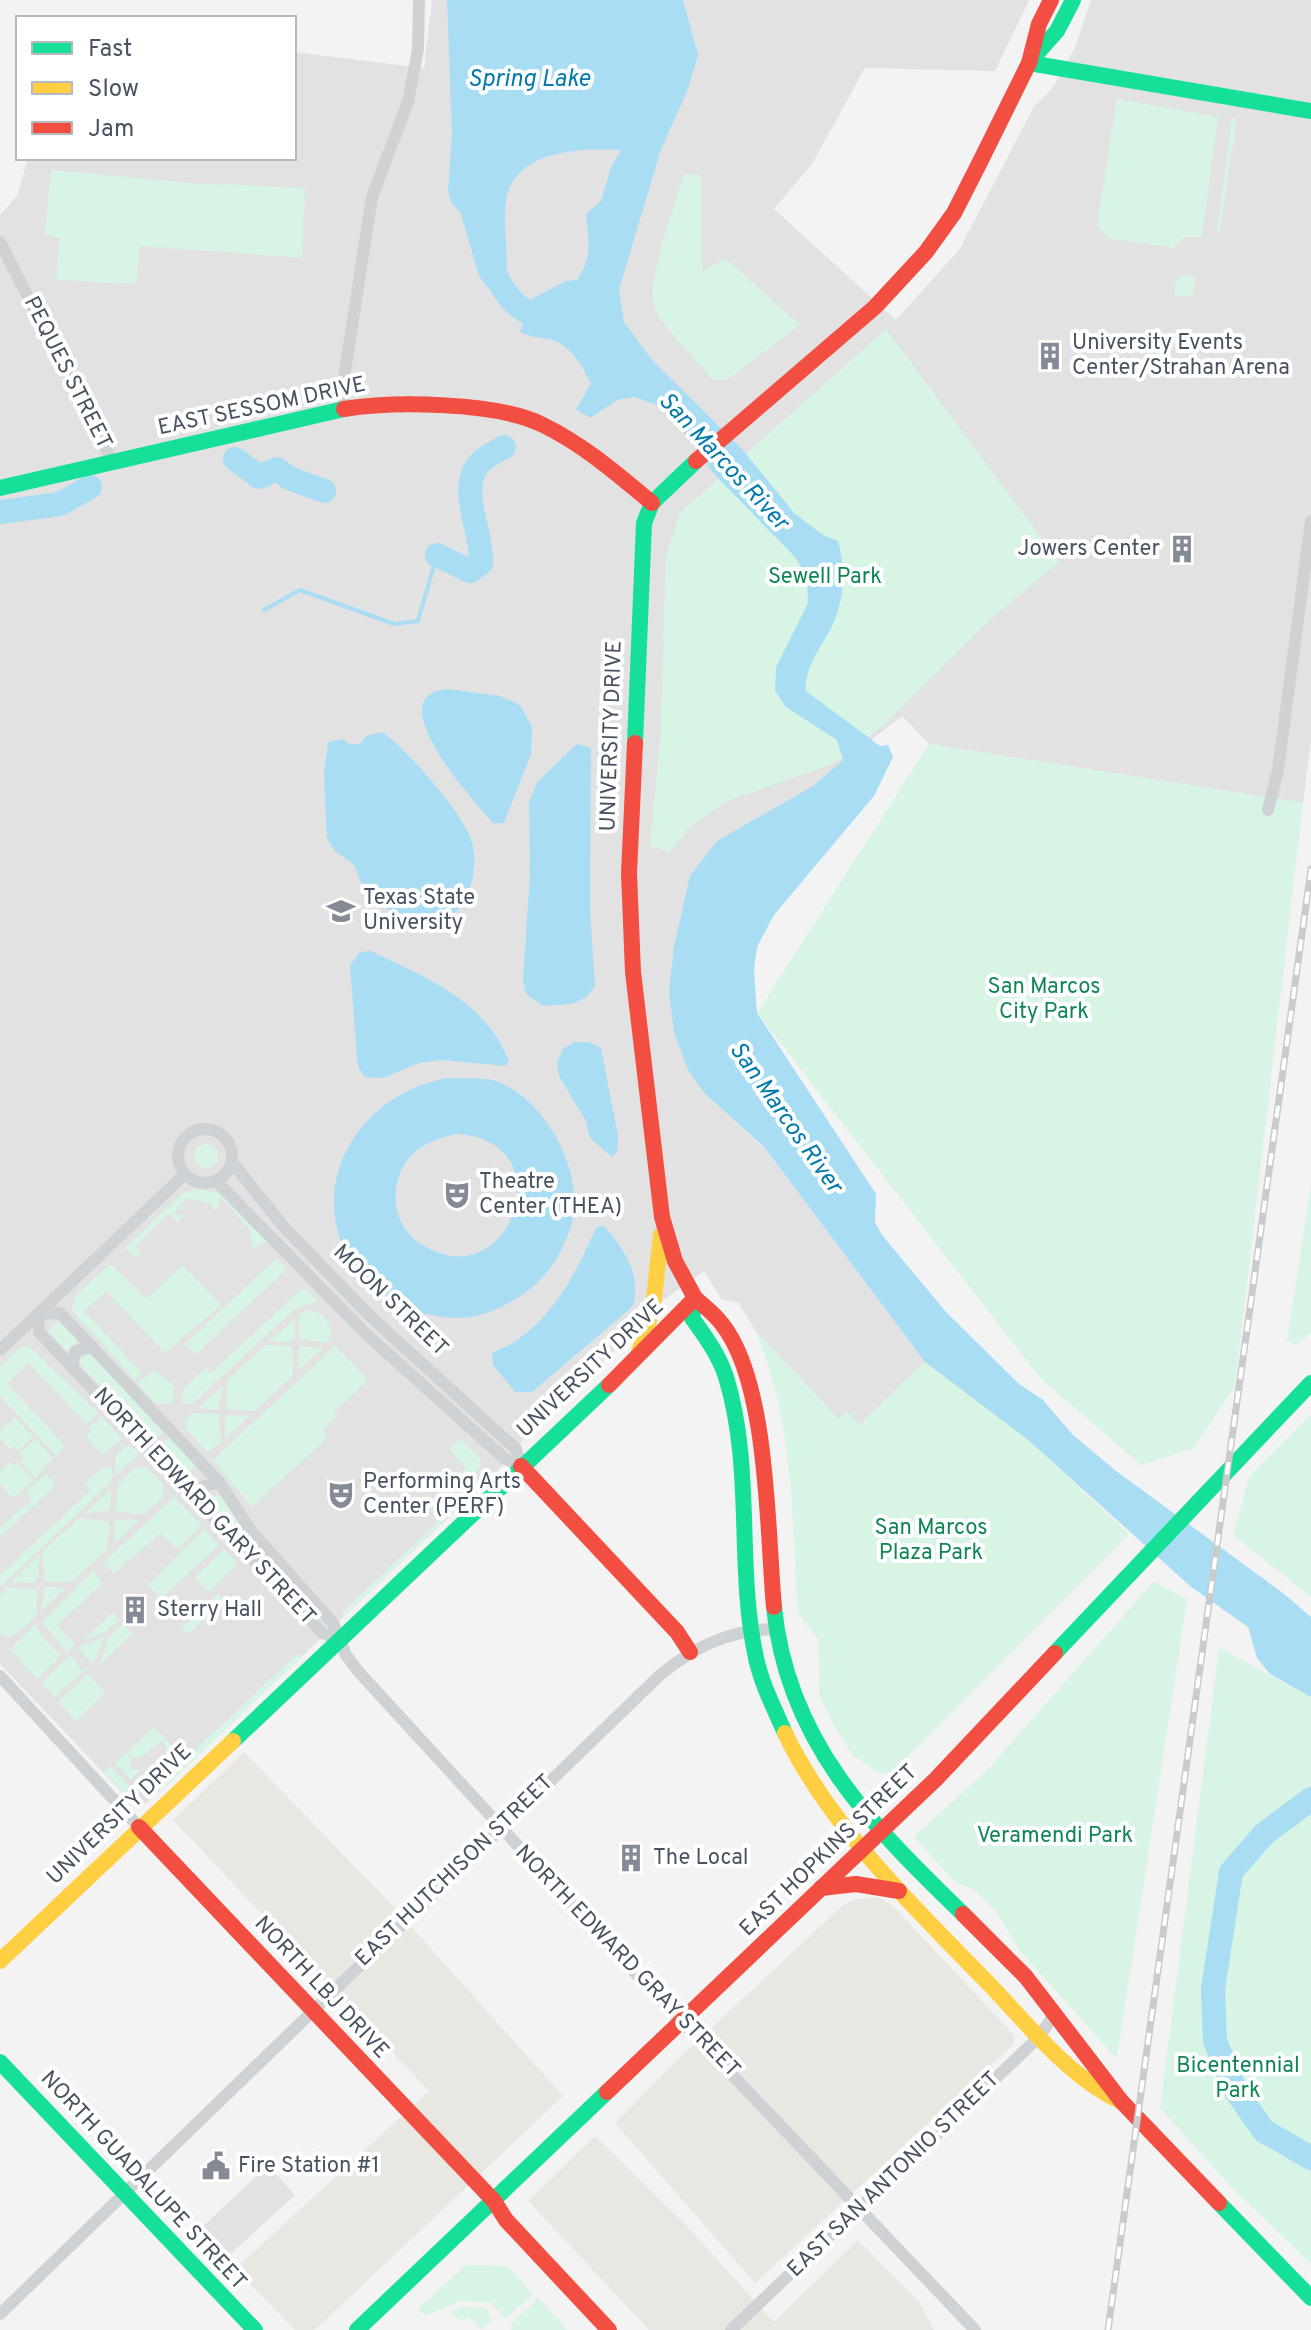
<svg xmlns="http://www.w3.org/2000/svg" width="1311" height="2330" viewBox="0 0 1311 2330" font-family="Overpass,sans-serif">
	<style>
		.commercial { fill: #e8e7e2 }
		.education { fill: #e2e2e3 }
		.green { fill: #d7f4e4 }
		.water { fill: #a9ddf4; fill-rule: evenodd }
		.lines { fill: none; stroke-linecap: round; stroke-linejoin: round }
		.stream { stroke: #a9ddf4; stroke-width: 4 }
		.river { stroke: #a9ddf4; stroke-width: 24 }
		.street { stroke: #cfd2d4; stroke-width: 12 }
		.fast { stroke: #16e098; stroke-width: 16 }
		.slow { stroke: #ffcf43; stroke-width: 16 }
		.jam { stroke: #f24e42; stroke-width: 16 }
		.rail-casing { stroke: #cacbcd; stroke-width: 7 }
		.rail { stroke: #fff; stroke-width: 4; stroke-dasharray: 12; stroke-linecap: butt }
		.labels { text-anchor: middle; dominant-baseline: central; stroke-width: 8; stroke-linejoin: round; paint-order: stroke }
		.poi-label { font-size: 22px; fill: #485362; stroke: #fff; text-anchor: start }
		.street-label { font-size: 22px; fill: #485362; stroke: #fff }
		.park-label { font-size: 22px; fill: #108655; stroke: #fff }
		.water-label { font-size: 24px; font-style: italic; fill: #0279ac; stroke: #fff }
	</style>
	<rect width="100%" height="100%" fill="#f4f3f3"/>
	<g class="commercial">
		<path d="M244 1752 391 1904 563 2096 315 2330H295L235 2269 429 2091 173 1820Z"/>
		<path d="M878 1897 894 1907 1015 2036 1014 2044 755 2283 615 2123 680 2057 842 1906 857 1899Z"/>
		<path d="M595 2136 685 2224 774 2322 858 2240 920 2303 934 2330H649L528 2201Z"/>
	</g>
	<g class="education">
		<path d="M432 0H1029L995 71 865 68 812 164 774 209 896 320 959 250 1035 105 1051 90 1075 48 1091 0H1311V739L1303 803 929 744 902 716 813 786 785 802 704 1093 765 1149 925 1362 859 1425 838 1419 755 1330 738 1302 722 1300 704 1271 636 1320 623 1342 526 1436 498 1471 139 1810 0 1664V215L17 196 28 158H294V52L424 68Z"/>
		<path d="M268 2165 295 2195 224 2260 197 2232Z"/>
	</g>
	<g class="green">
		<path d="M1117 99 1218 117 1202 237H1184L1174 248 1107 238 1097 225Z"/>
		<path d="M1232 118H1237L1219 235 1217 232Z"/>
		<path d="M51 170 191 183 305 188 302 258 140 246 136 284 56 280 60 238 45 235Z"/>
		<path d="M684 174 701 175 702 272 725 258 800 325 727 380H713C700 364 660 324 654 307 646 283 676 201 684 174Z"/>
		<path d="M1184 275 1195 276 1193 295 1189 297 1174 295 1176 280Z"/>
		<path d="M886 329 1059 562 991 619 884 725 833 764 727 801 691 826 670 852 650 846 661 727 666 555 680 513Z"/>
		<path d="M929 744 1303 803 1235 1386 1194 1448 1141 1465 1040 1378 757 1013Z"/>
		<circle cx="206" cy="1156" r="12"/>
		<path d="M1311 1185V1332L1296 1345 1287 1341Z"/>
		<path d="M195 1189 220 1193 266 1239 264 1243 252 1249 250 1230 221 1197 216 1211 209 1203 186 1198 174 1213 183 1216 178 1222 169 1213 135 1246 141 1254 134 1256 125 1248 183 1193Z"/>
		<path d="M277 1258 287 1269 195 1355 185 1344Z"/>
		<path d="M110 1264 147 1299 182 1265 221 1305 165 1353 106 1291 84 1311 142 1373 135 1380 72 1310 75 1296Z"/>
		<path d="M304 1287 318 1301 296 1308 192 1404 181 1403 184 1388 205 1368 211 1373Z"/>
		<path d="M308 1310C325 1312 337 1328 327 1343L299 1339V1314Z"/>
		<path d="M295 1319V1339L291 1342 269 1341Z"/>
		<path d="M59 1320 78 1341 67 1351 48 1331Z"/>
		<path d="M755 1330 838 1419 847 1411 859 1425 925 1362 1027 1439 1129 1534 892 1772 881 1774 852 1755 831 1719 819 1695 818 1639 799 1615 797 1603C792 1507 793 1420 755 1330Z"/>
		<path d="M28 1345 98 1413 86 1424 29 1363 7 1383 65 1446 56 1456 0 1396V1367L19 1348Z"/>
		<path d="M266 1345 292 1346 293 1375 255 1411 229 1410 226 1407 227 1380Z"/>
		<path d="M301 1346 322 1348 299 1370 298 1349Z"/>
		<path d="M335 1346 368 1380 333 1413 336 1417 323 1430 328 1437 252 1507 213 1460Z"/>
		<path d="M91 1354 163 1432 152 1442 79 1363 83 1355Z"/>
		<path d="M155 1370 175 1387 173 1403 157 1404 137 1383Z"/>
		<path d="M222 1386 219 1410 198 1408Z"/>
		<path d="M193 1413 219 1414 221 1443 207 1452 185 1428V1420Z"/>
		<path d="M1311 1414V1597L1233 1535 1249 1477Z"/>
		<path d="M229 1415 250 1416 225 1440V1417Z"/>
		<path d="M101 1416 122 1439 102 1455 86 1438 92 1431 89 1427Z"/>
		<path d="M15 1417 33 1437 19 1450 14 1446 10 1449 0 1438V1431Z"/>
		<path d="M169 1437 196 1466 185 1476 158 1448Z"/>
		<path d="M35 1439 53 1458 36 1478 20 1461 24 1457 20 1453Z"/>
		<path d="M461 1439 480 1459 481 1467 445 1504 437 1496 466 1468 449 1449Z"/>
		<path d="M129 1444 139 1454 116 1476 115 1456Z"/>
		<path d="M10 1462 15 1466 18 1463 34 1480 17 1496H11L0 1484V1471Z"/>
		<path d="M111 1466 112 1481 0 1587V1575L91 1490 85 1483 102 1468Z"/>
		<path d="M136 1467 148 1468 163 1484 164 1496 143 1515 115 1511 119 1483Z"/>
		<path d="M492 1471 495 1473 344 1616 343 1611Z"/>
		<path d="M46 1474 56 1485 0 1537V1528L32 1500 26 1492Z"/>
		<path d="M111 1488 110 1510 85 1513Z"/>
		<path d="M219 1494 261 1553 314 1609 310 1612 211 1504 212 1498Z"/>
		<path d="M174 1497 201 1525 177 1549 161 1533 114 1573 103 1563Z"/>
		<path d="M79 1518 110 1522 107 1549 71 1582H45L42 1552Z"/>
		<path d="M118 1519 139 1520 114 1544 115 1522Z"/>
		<path d="M204 1529 219 1545 161 1599 148 1585Z"/>
		<path d="M224 1549 238 1564 209 1592 195 1577Z"/>
		<path d="M39 1555 38 1579 34 1583 11 1582Z"/>
		<path d="M93 1570 103 1583 57 1625 75 1645 67 1652 42 1622Z"/>
		<path d="M1154 1581 1187 1600 1117 2059 1020 1951 997 1913 977 1892 954 1881 914 1837 989 1768Z"/>
		<path d="M45 1586 65 1588 41 1611Z"/>
		<path d="M8 1587 38 1590 36 1616 16 1634 8 1637 0 1633V1594Z"/>
		<path d="M218 1594 223 1601 188 1634 183 1629 174 1635Z"/>
		<path d="M113 1612 119 1620 104 1633 82 1641Z"/>
		<path d="M36 1624 41 1636 61 1656 37 1679 10 1649Z"/>
		<path d="M123 1624 132 1634 99 1665 109 1636Z"/>
		<path d="M105 1636 93 1664 78 1648Z"/>
		<path d="M1219 1648 1311 1697V2264L1232 2188 1160 2108Z"/>
		<path d="M298 1653 302 1657 160 1792 156 1787Z"/>
		<path d="M70 1655 83 1672 55 1697 41 1683Z"/>
		<path d="M88 1674 105 1693 76 1721 58 1702Z"/>
		<path d="M154 1727 181 1755 142 1792 133 1783 138 1778 149 1779 170 1767 167 1759 171 1755 162 1741 141 1757 130 1758 131 1770 140 1769 131 1780 115 1763Z"/>
		<path d="M111 1766 138 1796 132 1801 104 1772Z"/>
		<path d="M466 2265 507 2266 533 2294 506 2319 489 2302 460 2301 425 2316 418 2309Z"/>
		<path d="M538 2298 566 2328V2330H511V2324Z"/>
		<path d="M461 2306 487 2309 491 2321 482 2330 468 2316 461 2322 451 2312Z"/>
	</g>
	<g class="water">
		<path d="M447 0H683L698 55 688 89 660 152 619 290 624 322 652 360 742 449 794 513 823 535 838 541C846 569 845 600 831 628 820 649 804 668 806 691L880 746 888 745 893 757 874 796 774 915 757 947 754 970 757 1013 876 1194 875 1222 882 1235 947 1313 1019 1384 1043 1400 1073 1435 1116 1471 1283 1593 1311 1617V1697L1270 1674 1257 1658 1248 1627 1190 1586 1027 1439 925 1362 764 1147 704 1093 688 1070 674 1032 669 992 674 947 690 876 717 841 813 786 843 760 837 740 786 707 775 691 776 667 808 603 807 576 794 556 714 474 685 434 657 405 634 397 617 400 590 418 576 409 591 384C583 367 572 346 552 340 540 337 532 338 520 332L531 299 566 281 577 280C594 254 588 241 586 214L601 201 611 167 621 150C581 148 514 149 506 201 503 226 508 251 507 277L487 287 479 276 461 214 451 202 448 191 452 133Z"/>
		<path d="M447 689 500 696 520 705 532 727 531 754 504 823H493C472 800 378 695 447 689Z"/>
		<path d="M382 732C406 748 468 818 473 846 479 877 465 926 425 924 407 923 385 907 369 900L354 865 334 850 327 838 324 774 328 742 343 739 349 744H360L366 736Z"/>
		<path d="M577 744 591 748 590 910 595 986 587 997 571 1004 543 1006 526 994 523 980 530 873 529 801 538 781Z"/>
		<path d="M371 951C426 978 484 999 509 1061L505 1066 443 1060 419 1063 383 1078 365 1077 359 1069 357 1058 350 965 360 952Z"/>
		<path d="M574 1042H589L601 1048 618 1136 617 1152 612 1157 590 1138 586 1121 559 1076 557 1063 563 1049Z"/>
		<path d="M447 1078C463 1079 487 1076 501 1083 550 1105 589 1180 569 1232 555 1268 538 1288 503 1306 473 1322 441 1321 410 1308 288 1256 322 1102 447 1078ZM455 1134C569 1138 509 1306 418 1242 388 1221 389 1174 416 1151 427 1142 441 1138 455 1134Z"/>
		<path d="M603 1225C622 1246 644 1277 632 1307L532 1392H515L493 1365 492 1354C499 1348 506 1348 513 1343 555 1315 576 1273 596 1228Z"/>
	</g>
	<g class="lines">
		<path class="stream" d="M264 610 300 590 394 624 418 621 437 555"/>
		<g class="river">
			<path d="M490 252C495 288 517 315 553 322"/>
			<path d="M235 459 259 477 277 469 289 478 324 491"/>
			<path d="M0 512 60 504 90 487"/>
			<path d="M437 555 470 571 481 563C483 534 458 491 478 465 484 457 496 452 504 447"/>
			<path d="M1311 1799 1264 1834 1231 1872 1213 1989 1215 2041 1236 2091 1264 2131 1311 2158"/>
		</g>
		<g class="street">
			<path d="M0 242 112 461"/>
			<path d="M344 409 343 384 372 197 408 102 418 49 419 0"/>
			<path d="M1268 810 1278 770 1311 521"/>
			<circle cx="205" cy="1156" r="27"/>
			<path d="M232 1162 283 1226 371 1317 516 1449 521 1466"/>
			<path d="M216 1181 365 1333 505 1459 521 1466"/>
			<path d="M38 1314 60 1313 219 1482 252 1532 333 1623 346 1655 358 1671 619 1956 975 2330"/>
			<path d="M38 1314 39 1332 312 1622 322 1633 338 1639"/>
			<path d="M0 1350 185 1174"/>
			<path d="M72 1367 75 1352 92 1346"/>
			<path d="M199 1503 202 1487 219 1482"/>
			<path d="M0 1676 139 1827"/>
			<path d="M0 2314 660 1675C695 1646 730 1630 776 1629"/>
			<path d="M731 2330 1039 2037 1053 2016"/>
		</g>
		<g class="fast">
			<path d="M1032 59 1057 31 1073 0"/>
			<path d="M1029 63 1311 111"/>
			<path d="M0 488 344 409"/>
			<path d="M635 743 644 523 652 503 696 461"/>
			<path d="M695 1300 692 1318C705 1336 719 1355 726 1377 754 1468 736 1566 756 1658 762 1685 774 1708 785 1733"/>
			<path d="M774 1607C787 1741 871 1825 963 1914"/>
			<path d="M1055 1653 1311 1383"/>
			<path d="M233 1741 609 1385"/>
			<path d="M0 2062 255 2330"/>
			<path d="M1219 2203 1311 2298"/>
			<path d="M357 2330 607 2092"/>
		</g>
		<g class="slow">
			<path d="M639 1352 653 1308 661 1235"/>
			<path d="M785 1733C830 1828 918 1911 991 1986 1029 2026 1071 2079 1122 2102"/>
			<path d="M0 1961 233 1741"/>
		</g>
		<g class="jam">
			<path d="M344 409C394 401 498 402 543 425 584 445 617 474 652 503"/>
			<path d="M696 461 875 307 926 252 954 213 979 164 1029 63 1039 24 1051 0"/>
			<path d="M635 743 629 873 633 972 662 1217 675 1261 695 1298"/>
			<path d="M695 1298C704 1306 715 1314 722 1324 769 1383 767 1532 774 1607"/>
			<path d="M609 1385 695 1298"/>
			<path d="M521 1466 677 1632 690 1652"/>
			<path d="M139 1827 494 2201"/>
			<path d="M821 1888 856 1884 899 1891"/>
			<path d="M963 1914 1026 1977 1122 2102 1219 2203"/>
			<path d="M607 2092 936 1779 1055 1653"/>
			<path d="M494 2201 506 2220 609 2330"/>
		</g>
		<defs>
			<path id="rail" d="M1108 2330 1311 869"/>
		</defs>
		<use href="#rail" class="rail-casing"/>
		<use href="#rail" class="rail"/>
	</g>
	<defs>
		<symbol id="building-bare" viewBox="-9 -9 18 18"><path d="M-4-6H4V6H1V3H-1V6H-4ZM-2.5-4.3h1.7v1.8h-1.7ZM.8-4.3h1.7v1.8H.8ZM-2.5-1h1.7V.8h-1.7ZM.8-1h1.7V.8H.8Z" fill="#848b95" stroke="#fff" stroke-width="2.5" paint-order="stroke"/></symbol>
		<symbol id="university-bare" viewBox="-9 -9 18 18"><path d="M0-5L7-2L0 1L-7-2ZM-4 1L0 2.5L4 1V4Q0 6-4 4Z" fill="#848b95" stroke="#fff" stroke-width="2.5" paint-order="stroke"/></symbol>
		<symbol id="theatre-bare" viewBox="-9 -9 18 18"><path d="M-5-5.5Q0-4 5-5.5V0Q5 5 0 6Q-5 5-5 0ZM-3.3-2.5H-1v1.5H-3.3ZM1-2.5H3.3v1.5H1ZM-2.8 1Q0 5.5 2.8 1Z" fill="#848b95" stroke="#fff" stroke-width="2.5" paint-order="stroke"/></symbol>
		<symbol id="civic-bare" viewBox="-9 -9 18 18"><path d="M-.6-6.5H3V-4.5H.6V-3L4-1V1h2V6H-6V1h2V-1L-.6-3ZM-1.2 2.5V6h2.4V2.5Z" fill="#848b95" stroke="#fff" stroke-width="2.5" paint-order="stroke"/></symbol>
	</defs>
	<g fill-rule="evenodd">
		<use href="#building-bare" x="1030" y="336" width="40" height="40"/>
		<use href="#building-bare" x="1162" y="529" width="40" height="40"/>
		<use href="#university-bare" x="321" y="891" width="40" height="40"/>
		<use href="#theatre-bare" x="437" y="1175" width="40" height="40"/>
		<use href="#theatre-bare" x="321" y="1475" width="40" height="40"/>
		<use href="#building-bare" x="115" y="1590" width="40" height="40"/>
		<use href="#building-bare" x="611" y="1838" width="40" height="40"/>
		<use href="#civic-bare" x="196" y="2146" width="40" height="40"/>
	</g>
	<g class="labels">
		<g class="poi-label">
			<text x="1072" y="343">University Events<tspan x="1072" dy="25">Center/Strahan Arena</tspan></text>
			<text x="1160" y="549" text-anchor="end">Jowers Center</text>
			<text x="363" y="898">Texas State<tspan x="363" dy="25">University</tspan></text>
			<text x="479" y="1182">Theatre<tspan x="479" dy="25">Center (THEA)</tspan></text>
			<text x="363" y="1482">Performing Arts<tspan x="363" dy="25">Center (PERF)</tspan></text>
			<text x="157" y="1610">Sterry Hall</text>
			<text x="653" y="1858">The Local</text>
			<text x="238" y="2166">Fire Station #1</text>
		</g>
		<g class="street-label">
			<text transform="translate(67 373) rotate(63)">PEQUES STREET</text>
			<text transform="translate(262 407) rotate(-12)">EAST SESSOM DRIVE</text>
			<text transform="translate(612 736) rotate(-88)">UNIVERSITY DRIVE</text>
			<text transform="translate(390 1301) rotate(44)">MOON STREET</text>
			<text transform="translate(591 1369) rotate(-43)">UNIVERSITY DRIVE</text>
			<text transform="translate(204 1507) rotate(47)">NORTH EDWARD GARY STREET</text>
			<text transform="translate(120 1815) rotate(-44)">UNIVERSITY DRIVE</text>
			<text transform="translate(829 1851) rotate(-44)">EAST HOPKINS STREET</text>
			<text transform="translate(455 1871) rotate(-44)">EAST HUTCHISON STREET</text>
			<text transform="translate(627 1962) rotate(46)">NORTH EDWARD GRAY STREET</text>
			<text transform="translate(321 1988) rotate(47)">NORTH LBJ DRIVE</text>
			<text transform="translate(894 2175) rotate(-44)">EAST SAN ANTONIO STREET</text>
			<text transform="translate(143 2181) rotate(47)">NORTH GUADALUPE STREET</text>
		</g>
		<g class="park-label">
			<text x="825" y="577">Sewell Park</text>
			<text x="1044" y="987">San Marcos<tspan x="1044" dy="25">City Park</tspan></text>
			<text x="931" y="1528">San Marcos<tspan x="931" dy="25">Plaza Park</tspan></text>
			<text x="1055" y="1836">Veramendi Park</text>
			<text x="1238" y="2066">Bicentennial<tspan x="1238" dy="25">Park</tspan></text>
		</g>
		<g class="water-label">
			<text x="529" y="80">Spring Lake</text>
			<text transform="translate(723 462) rotate(47)">San Marcos River</text>
			<text transform="translate(785 1118) rotate(55)">San Marcos River</text>
		</g>
	</g>
	<rect x="16" y="16" width="280" height="144" fill="#ffffff" stroke="#b6bac0" stroke-width="2"/>
	<rect x="32" y="42" width="40" height="12" fill="#16e098" stroke="#b6bac0" stroke-width="2"/>
	<text x="88" y="56" font-size="24" fill="#485362">Fast</text>
	<rect x="32" y="82" width="40" height="12" fill="#ffcf43" stroke="#b6bac0" stroke-width="2"/>
	<text x="88" y="96" font-size="24" fill="#485362">Slow</text>
	<rect x="32" y="122" width="40" height="12" fill="#f24e42" stroke="#b6bac0" stroke-width="2"/>
	<text x="88" y="136" font-size="24" fill="#485362">Jam</text>
</svg>
